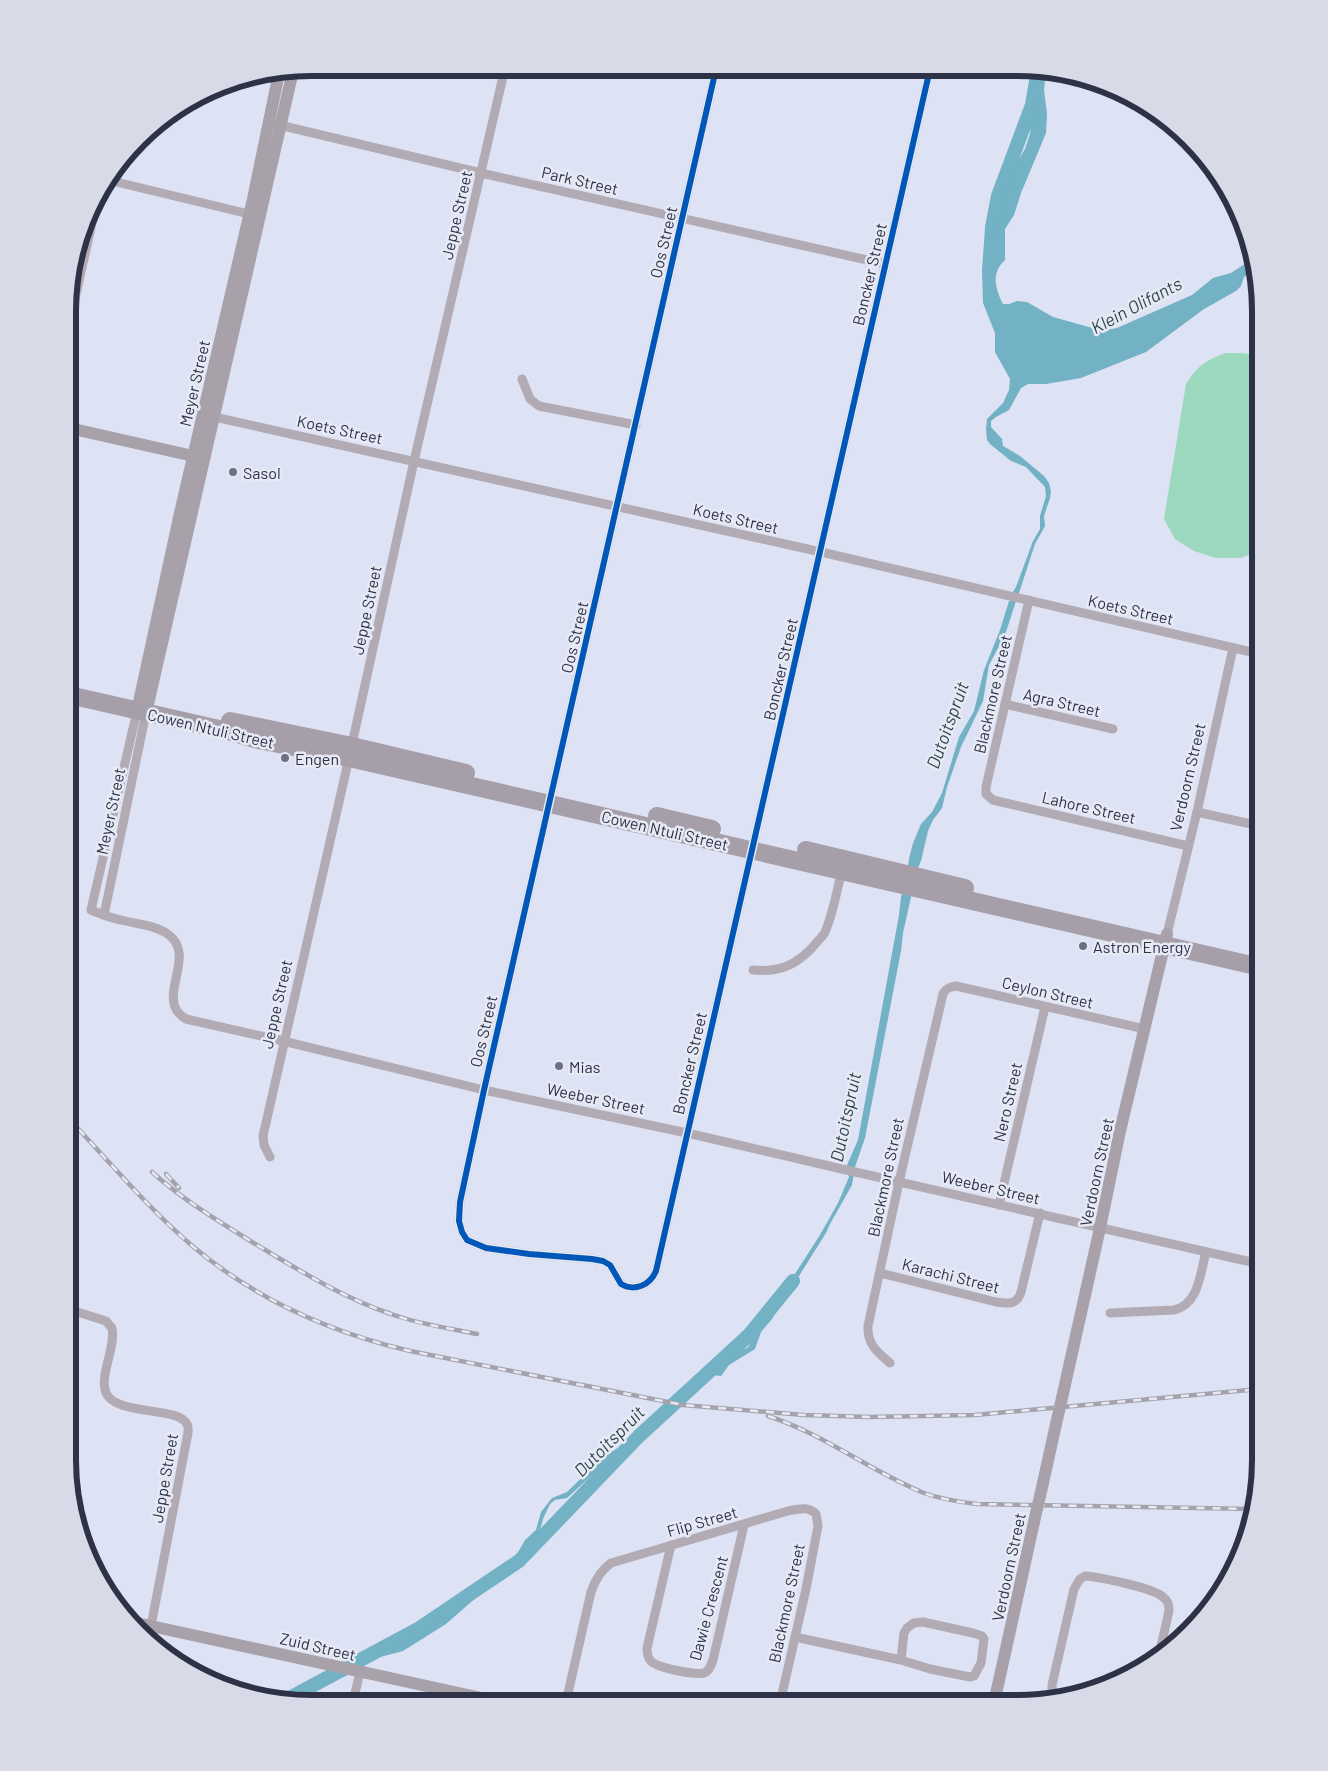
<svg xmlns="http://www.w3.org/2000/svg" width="1328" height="1771" viewBox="0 0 1328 1771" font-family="Barlow,sans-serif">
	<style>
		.green { fill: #9cd8bd }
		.water { fill: #73b1c4 }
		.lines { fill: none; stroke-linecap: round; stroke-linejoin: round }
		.river { stroke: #73b1c4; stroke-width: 14 }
		.street { stroke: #b2abb3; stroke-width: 9 }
		.secondary { stroke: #a8a1aa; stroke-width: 12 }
		.highway { stroke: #a69faa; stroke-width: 18 }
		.rail-casing { stroke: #a4a3ad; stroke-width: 4.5 }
		.rail { stroke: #e7eaf5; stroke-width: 2.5; stroke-dasharray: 8; stroke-linecap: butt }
		.secondary-bridge { stroke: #a8a1aa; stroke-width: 12 }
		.cycleway-casing { stroke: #e7eaf5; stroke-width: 9 }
		.cycleway { stroke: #0057b8; stroke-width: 6 }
		.poi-dot { fill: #6b7084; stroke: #e7eaf5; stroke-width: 2 }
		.labels { text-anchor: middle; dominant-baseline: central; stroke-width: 5; stroke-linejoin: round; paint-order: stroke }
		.street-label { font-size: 16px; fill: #2d3247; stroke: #e7eaf5 }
		.poi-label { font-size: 16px; fill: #2d3247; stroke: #e7eaf5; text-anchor: start }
		.water-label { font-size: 18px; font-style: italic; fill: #2d484f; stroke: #e7eaf5 }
		.rim { fill: none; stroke: #2d3247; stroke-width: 6 }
	</style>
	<rect width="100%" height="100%" fill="#dde2f4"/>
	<path class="green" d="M1226 353H1242L1260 356V547L1258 551 1241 558H1216L1194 551 1175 539 1164 519 1186 384C1197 366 1206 360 1226 353Z"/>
	<g class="water">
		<path d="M1035 70H1046L1044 90 1047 114 1046 133 1021 193 1014 215 1005 229V260C991 272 995 289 1003 304H1009L1017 301 1027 302 1053 317 1096 329 1106 330 1117 328 1192 295 1213 278 1231 273 1254 258 1255 269 1244 277 1241 286 1236 291 1204 309 1146 352 1081 378 1046 384H1028L1021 388 1009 410 996 417 991 421V427L1002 439 1003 446 1020 456 1044 476 1049 483 1051 491 1050 498 1044 516 1045 526 1035 544 1018 596 1011 595 1016 587 1033 541 1040 529V516L1046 496 1045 487 1026 467 1011 461 990 444 987 440 986 429 987 419 1003 403 1009 390 1010 379 995 352V333L983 303 982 270 985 228 992 210 1000 205 1007 190 1012 171 1025 149 1030 134 1032 112 1029 101Z"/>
		<path d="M1009 601H1016L1005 635 989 665 983 701 961 747 947 787 942 808 933 820 928 831 921 861 917 870 903 933 901 951 865 1138 855 1167 852 1185 830 1224 826 1233 772 1319 761 1332 755 1349 729 1365 721 1376 713 1375 732 1357 748 1347 820 1235 838 1203 849 1177 847 1165 858 1140 899 915 901 897 906 883 909 859 913 843 921 824 932 812 942 793 959 737 974 711 984 670 1000 630Z"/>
		<path d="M633 1433 640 1440 627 1450 603 1465 567 1498 555 1500 550 1504 543 1519 539 1534 528 1544 524 1552 522 1563 512 1574 479 1595 446 1624 403 1651 365 1661 357 1666 350 1662 355 1656 368 1649 395 1647 418 1634 507 1572 525 1540 536 1530 541 1512 552 1498 567 1492 601 1459 619 1447Z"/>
	</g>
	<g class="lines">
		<g class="river">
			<path d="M992 227 998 196 1032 105 1038 70"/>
			<path d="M284 1701 418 1629 519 1561 639 1436 749 1335 793 1281"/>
		</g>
		<g class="street">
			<path d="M716 69 484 1090 460 1202 459 1221 462 1232 467 1240 486 1248 529 1254 592 1259 603 1261 610 1265 621 1284C635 1292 650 1285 656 1271L930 69"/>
			<path d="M275 124 481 173 885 264"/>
			<path d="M108 180 249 214"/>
			<path d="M70 321 99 192"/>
			<path d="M522 379 530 399 539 406 636 425"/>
			<path d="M210 416 821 552 1260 654"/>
			<path d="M1029 600 986 787V794L993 800 1188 846"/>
			<path d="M1005 704 1113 729"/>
			<path d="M137 711 91 910C101 914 110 918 121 920 136 924 156 925 169 935 198 957 153 1000 186 1019L283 1041 484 1090 687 1133 842 1169 1260 1264"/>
			<path d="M1197 812 1260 826"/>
			<path d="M104 915 146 713"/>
			<path d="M1167 934 1197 812 1233 648"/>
			<path d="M753 970C778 972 793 967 811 949 815 944 820 939 824 934 832 919 837 889 842 871"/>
			<path d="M270 1157 264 1145 263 1136 349 758 414 461 505 68"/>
			<path d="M999 1205 1045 1007"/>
			<path d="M880 1273 996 1302C1008 1304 1017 1305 1021 1292L1040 1213"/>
			<path d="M68 1309 106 1321 112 1328C116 1348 99 1375 106 1393 116 1416 178 1406 187 1424 190 1430 187 1437 186 1443L151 1626"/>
			<path d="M1110 1313 1174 1310C1199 1304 1200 1274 1206 1252"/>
			<path d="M890 1363C877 1352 867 1344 868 1326L899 1182 943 994C946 988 950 987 956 986L1145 1029"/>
			<path d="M671 1545 647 1648C647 1652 647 1656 650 1660 655 1668 695 1675 704 1673 709 1671 711 1666 713 1660L744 1525"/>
			<path d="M795 1637 901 1660 930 1669 970 1677 974 1676 981 1663 984 1639 982 1636 973 1633 923 1622 914 1623 907 1628 904 1633 901 1660"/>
			<path d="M1057 1698 1052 1692V1685L1074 1589 1080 1579 1085 1576C1099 1577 1154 1588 1163 1597 1168 1601 1169 1604 1169 1611L1159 1655"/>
			<path d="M353 1702 360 1672"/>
			<path d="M566 1702 591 1592C595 1580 600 1571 611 1563L788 1511C798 1509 808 1506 816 1514L818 1526 806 1589 780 1703"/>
		</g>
		<g class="secondary">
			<path d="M69 428 202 458"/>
			<path d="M137 711 180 513 253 199 279 73"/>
			<path d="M146 713 293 71"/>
			<path d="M1062 1398 1100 1228 1120 1131 1167 934"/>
			<path d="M1043 1483 1056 1424"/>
			<path d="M128 1621 500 1702"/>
			<path d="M994 1703 1034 1522"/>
		</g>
		<g class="highway">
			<path d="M69 695 228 731 254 739 349 758 550 804 1260 967"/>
			<path d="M230 721 352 746 466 773"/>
			<path d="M657 816 712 829"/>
			<path d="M806 850 965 888"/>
		</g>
		<defs>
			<g id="rail">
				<path d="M68 1118C108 1160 146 1206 190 1244 253 1298 329 1332 410 1351L683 1405 804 1415 869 1417 975 1415 1260 1389"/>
				<path d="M152 1172C183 1200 217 1220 252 1242 297 1269 341 1297 391 1314 418 1324 448 1328 477 1334"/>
				<path d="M166 1174 179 1188"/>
				<path d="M768 1416C824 1434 870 1471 924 1493 941 1499 959 1502 977 1504L1253 1509"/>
			</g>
		</defs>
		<use href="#rail" class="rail-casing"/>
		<use href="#rail" class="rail"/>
		<g class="secondary-bridge">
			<path d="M1056 1424 1062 1398"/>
			<path d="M1034 1522 1043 1483"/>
		</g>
		<defs>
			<path id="cycleway" d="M716 69 484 1090 460 1202 459 1221 462 1232 467 1240 486 1248 529 1254 592 1259 603 1261 610 1265 621 1284C635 1292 650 1285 656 1271L930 69"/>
		</defs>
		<use href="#cycleway" class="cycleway-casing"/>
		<use href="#cycleway" class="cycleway"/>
	</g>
	<g class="poi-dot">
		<circle cx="233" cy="472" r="5"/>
		<circle cx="285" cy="758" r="5"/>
		<circle cx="1083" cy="946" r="5"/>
		<circle cx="559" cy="1066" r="5"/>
	</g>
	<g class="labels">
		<g class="street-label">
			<text transform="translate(580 180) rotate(13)">Park Street</text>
			<text transform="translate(456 215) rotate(-77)">Jeppe Street</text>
			<text transform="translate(663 242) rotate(-77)">Oos Street</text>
			<text transform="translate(869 274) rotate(-77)">Boncker Street</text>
			<text transform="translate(194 383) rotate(-77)">Meyer Street</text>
			<text transform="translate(340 429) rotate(12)">Koets Street</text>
			<text transform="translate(736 518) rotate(13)">Koets Street</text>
			<text transform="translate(1131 609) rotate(13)">Koets Street</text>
			<text transform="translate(366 610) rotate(-78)">Jeppe Street</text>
			<text transform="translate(574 637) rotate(-77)">Oos Street</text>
			<text transform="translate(780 669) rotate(-77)">Boncker Street</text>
			<text transform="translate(992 694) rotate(-77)">Blackmore Street</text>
			<text transform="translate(1062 702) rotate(13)">Agra Street</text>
			<text transform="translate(211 728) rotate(13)">Cowen Ntuli Street</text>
			<text transform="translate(1187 777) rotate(-77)">Verdoorn Street</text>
			<text transform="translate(1089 807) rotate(13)">Lahore Street</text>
			<text transform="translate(110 811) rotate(-78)">Meyer Street</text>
			<text transform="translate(665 830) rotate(13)">Cowen Ntuli Street</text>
			<text transform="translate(1048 992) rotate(13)">Ceylon Street</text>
			<text transform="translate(276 1004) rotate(-77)">Jeppe Street</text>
			<text transform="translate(483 1031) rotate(-77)">Oos Street</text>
			<text transform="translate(689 1063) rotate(-77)">Boncker Street</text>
			<text transform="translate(596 1098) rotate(12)">Weeber Street</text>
			<text transform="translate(1007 1102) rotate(-77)">Nero Street</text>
			<text transform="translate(1096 1172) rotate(-78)">Verdoorn Street</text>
			<text transform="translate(885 1177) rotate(-78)">Blackmore Street</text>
			<text transform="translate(991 1187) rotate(13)">Weeber Street</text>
			<text transform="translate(951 1275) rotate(14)">Karachi Street</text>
			<text transform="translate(164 1478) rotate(-80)">Jeppe Street</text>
			<text transform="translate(702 1521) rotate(-16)">Flip Street</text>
			<text transform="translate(1008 1567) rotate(-78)">Verdoorn Street</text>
			<text transform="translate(786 1603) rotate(-78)">Blackmore Street</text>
			<text transform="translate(708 1608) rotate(-75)">Dawie Crescent</text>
			<text transform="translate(318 1646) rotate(13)">Zuid Street</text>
		</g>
		<g class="poi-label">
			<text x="243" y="472">Sasol</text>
			<text x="295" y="758">Engen</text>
			<text x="1093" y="946">Astron Energy</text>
			<text x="569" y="1066">Mias</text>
		</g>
		<g class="water-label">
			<text transform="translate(1136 305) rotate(-28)">Klein Olifants</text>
			<text transform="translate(947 725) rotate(-70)">Dutoitspruit</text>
			<text transform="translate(845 1117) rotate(-78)">Dutoitspruit</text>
			<text transform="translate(609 1441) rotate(-45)">Dutoitspruit</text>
		</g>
	</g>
	<path d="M0 0H1328V1771H0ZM311 76H1017A235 235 0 0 1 1252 311V1460A235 235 0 0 1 1017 1695H311A235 235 0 0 1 76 1460V311A235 235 0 0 1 311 76Z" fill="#d8dbe7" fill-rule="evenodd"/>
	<path class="rim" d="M311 76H1017A235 235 0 0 1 1252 311V1460A235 235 0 0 1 1017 1695H311A235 235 0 0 1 76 1460V311A235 235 0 0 1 311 76Z"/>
</svg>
